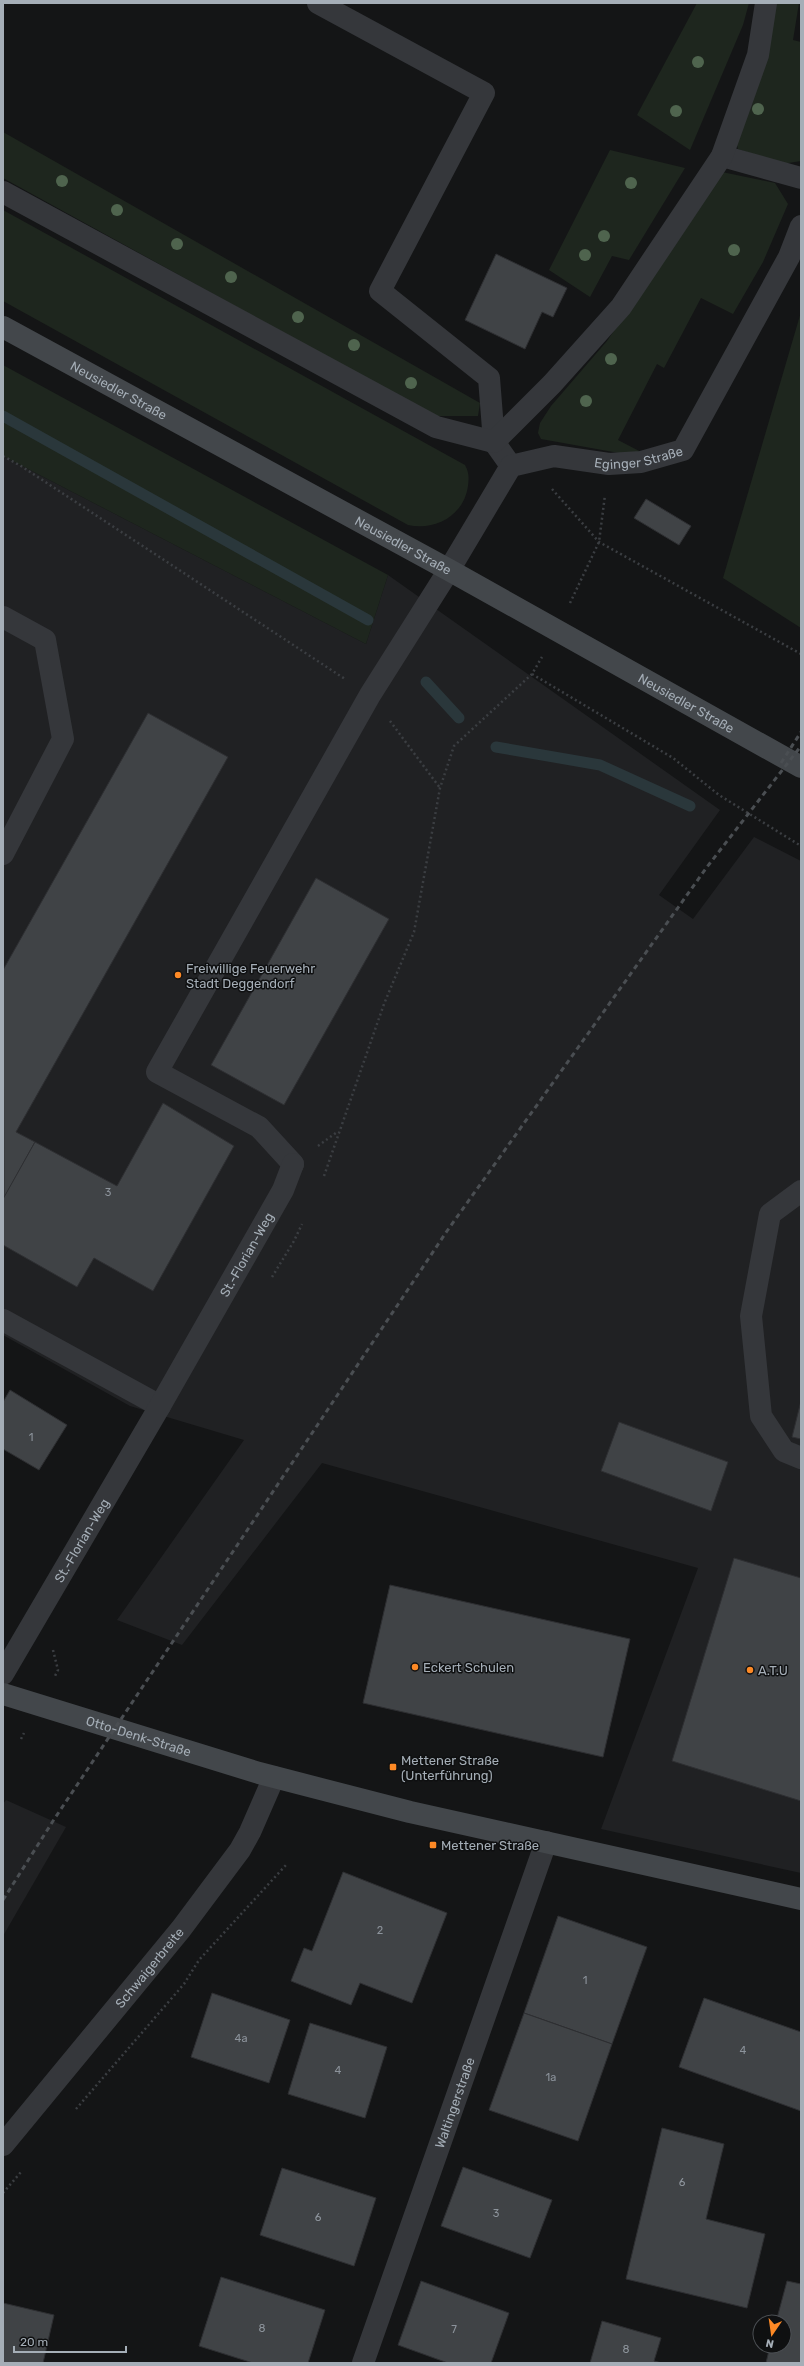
<svg xmlns="http://www.w3.org/2000/svg" width="804" height="2366" viewBox="0 0 804 2366" font-family="Rubik,sans-serif">
	<style>
		.built { fill: #202123 }
		.green { fill: #1e261e }
		.lines { fill: none; stroke-linecap: round; stroke-linejoin: round }
		.stream { stroke: #2a373b; stroke-width: 11 }
		.building { fill: #404346; stroke: #2e2f32 }
		.path { stroke: #3b3e42; stroke-width: 2.5; stroke-dasharray: 2 3; stroke-linecap: butt }
		.lane { stroke: #35373b; stroke-width: 22 }
		.street { stroke: #35373b; stroke-width: 22 }
		.secondary { stroke: #43474b; stroke-width: 22 }
		.rail { stroke: #4a4e52; stroke-width: 3; stroke-dasharray: 5 4; stroke-linecap: butt }
		.tree { fill: #4f644e }
		.poi-dot { fill: #fd8925; stroke: #0f1011; stroke-width: 1.5 }
		.labels { text-anchor: middle; dominant-baseline: central; stroke-width: 3; stroke-linejoin: round; paint-order: stroke }
		.number-label { font-size: 11px; fill: #8c939b }
		.street-label { font-size: 13px; fill: #a5aeb7; stroke: #0f1011 }
		.poi-label { font-size: 13px; fill: #a5aeb7; stroke: #0f1011; text-anchor: start }
	</style>
	<rect width="100%" height="100%" fill="#141516"/>
	<g class="built">
		<path d="M3 456 366 644 388 575 720 810 659 895 693 919 754 837 801 861V1873L601 1829 698 1568 322 1463 182 1645 117 1620 244 1440 130 1406 3 1335Z"/>
		<path d="M6 1800 66 1827 3 1936V1804Z"/>
	</g>
	<g class="green">
		<path d="M697 3H749L743 25 690 150 637 115Z"/>
		<path d="M771 3H799L793 40 801 42V161L782 164 738 149 734 134Z"/>
		<path d="M3 132 480 403 478 416H435L3 178Z"/>
		<path d="M610 150 685 168 629 260 612 256 590 297 549 270Z"/>
		<path d="M722 172 775 183 788 204 763 262 733 314 701 298 664 368 657 364 618 440 645 454 630 455 541 439 538 433 540 423 551 406 607 341Z"/>
		<path d="M3 210 465 465C469 472 469 478 468 486 464 515 436 531 408 525L3 301Z"/>
		<path d="M801 312V628L723 578Z"/>
		<path d="M3 365 388 575 366 644 3 456Z"/>
	</g>
	<g class="lines">
		<g class="stream">
			<path d="M3 416 368 620"/>
			<path d="M426 682 459 718"/>
			<path d="M496 747 600 765 690 806"/>
		</g>
	</g>
	<g class="building">
		<path d="M496 254 567 288 553 317 542 312 525 349 465 320Z"/>
		<path d="M646 499 691 526 679 545 634 518Z"/>
		<path d="M148 713 228 757 16 1132 35 1142 4 1198 3 970Z"/>
		<path d="M316 878 389 919 284 1105 211 1065Z"/>
		<path d="M163 1103 234 1146 153 1291 94 1258 77 1287 3 1245V1199L35 1142 117 1186Z"/>
		<path d="M10 1390 67 1425 39 1470 3 1449V1402Z"/>
		<path d="M801 1401V1439L792 1437Z"/>
		<path d="M619 1422 728 1462 711 1511 601 1471Z"/>
		<path d="M734 1558 801 1578V1801L672 1761Z"/>
		<path d="M390 1585 630 1639 603 1757 363 1703Z"/>
		<path d="M343 1872 447 1913 412 2003 360 1983 351 2005 291 1981 304 1948 312 1951Z"/>
		<path d="M558 1916 647 1947 612 2044 524 2013Z"/>
		<path d="M212 1993 290 2020 269 2083 191 2057Z"/>
		<path d="M704 1998 801 2032V2111L679 2067Z"/>
		<path d="M524 2013 612 2044 578 2141 489 2110Z"/>
		<path d="M310 2023 387 2047 365 2118 288 2094Z"/>
		<path d="M662 2128 724 2144 706 2219 765 2234 747 2308 626 2279Z"/>
		<path d="M463 2167 552 2200 530 2258 441 2226Z"/>
		<path d="M282 2168 376 2198 354 2266 260 2235Z"/>
		<path d="M221 2277 325 2310 308 2363H253L199 2346Z"/>
		<path d="M421 2281 509 2313 491 2363H448L398 2345Z"/>
		<path d="M787 2281 801 2284V2363H766L770 2346H784V2322H776Z"/>
		<path d="M3 2303 54 2315 43 2363H3Z"/>
		<path d="M602 2321 661 2338 654 2361 662 2363H590Z"/>
	</g>
	<g class="lines">
		<g class="path">
			<path d="M3 456 21 466 345 679"/>
			<path d="M552 489 599 542 801 654"/>
			<path d="M570 603 599 542 605 495"/>
			<path d="M532 674 673 758 719 795 801 846"/>
			<path d="M390 721 440 788"/>
			<path d="M318 1146 337 1132"/>
			<path d="M324 1176 384 1004 414 932 440 788 454 746 532 674 542 657"/>
			<path d="M272 1277 294 1241 302 1224"/>
			<path d="M53 1650 58 1670 54 1678"/>
			<path d="M21 1739 24 1733"/>
			<path d="M76 2109 184 1984 199 1960 286 1865"/>
			<path d="M3 2193 21 2172"/>
		</g>
		<g class="lane">
			<path d="M318 3 484 93 380 291 489 378 494 442 511 466"/>
			<path d="M722 156 801 178"/>
			<path d="M3 192 436 427 494 442 552 384 621 307 722 156 758 55 766 3"/>
			<path d="M3 617 45 640 63 739 3 854"/>
			<path d="M293 1164 259 1127 157 1072 370 695 449 570"/>
			<path d="M801 1191 770 1214 751 1316 761 1416 784 1451 801 1458"/>
		</g>
		<g class="street">
			<path id="s1" d="M449 570 511 466 554 456 609 464 641 462 683 450 789 257 801 226"/>
			<path d="M3 1320 160 1406"/>
			<path id="s2" d="M3 1674 160 1406 283 1190 293 1164"/>
			<path id="s3" d="M3 2145 181 1929 240 1850 250 1832 274 1777"/>
			<path id="s4" d="M363 2363 546 1842"/>
		</g>
		<g class="secondary">
			<path id="s5" d="M3 327 449 570 801 767"/>
			<path id="s6" d="M3 1694 259 1773 410 1812 801 1899"/>
		</g>
		<g class="rail">
			<path d="M781 763 801 732"/>
			<path d="M3 1900 53 1821 447 1231 707 867 801 746"/>
		</g>
	</g>
	<g class="tree">
		<circle cx="698" cy="62" r="6"/>
		<circle cx="758" cy="109" r="6"/>
		<circle cx="676" cy="111" r="6"/>
		<circle cx="62" cy="181" r="6"/>
		<circle cx="631" cy="183" r="6"/>
		<circle cx="117" cy="210" r="6"/>
		<circle cx="604" cy="236" r="6"/>
		<circle cx="177" cy="244" r="6"/>
		<circle cx="734" cy="250" r="6"/>
		<circle cx="585" cy="255" r="6"/>
		<circle cx="231" cy="277" r="6"/>
		<circle cx="298" cy="317" r="6"/>
		<circle cx="354" cy="345" r="6"/>
		<circle cx="611" cy="359" r="6"/>
		<circle cx="411" cy="383" r="6"/>
		<circle cx="586" cy="401" r="6"/>
	</g>
	<g class="poi-dot">
		<circle cx="178" cy="975" r="4"/>
		<circle cx="415" cy="1667" r="4"/>
		<circle cx="750" cy="1670" r="4"/>
		<rect x="389" y="1763" width="8" height="8" rx="2"/>
		<rect x="429" y="1841" width="8" height="8" rx="2"/>
	</g>
	<g class="labels">
		<g class="number-label">
			<text x="108" y="1192">3</text>
			<text x="31" y="1437">1</text>
			<text x="380" y="1930">2</text>
			<text x="585" y="1980">1</text>
			<text x="241" y="2038">4a</text>
			<text x="743" y="2050">4</text>
			<text x="338" y="2070">4</text>
			<text x="551" y="2077">1a</text>
			<text x="682" y="2182">6</text>
			<text x="496" y="2213">3</text>
			<text x="318" y="2217">6</text>
			<text x="262" y="2328">8</text>
			<text x="454" y="2329">7</text>
			<text x="626" y="2349">8</text>
		</g>
		<g class="street-label">
			<text stroke="none"><textPath href="#s5" startOffset="132">Neusiedler Straße</textPath></text>
			<text stroke="none"><textPath href="#s1" startOffset="251">Eginger Straße</textPath></text>
			<text stroke="none"><textPath href="#s5" startOffset="456">Neusiedler Straße</textPath></text>
			<text stroke="none"><textPath href="#s5" startOffset="780">Neusiedler Straße</textPath></text>
			<text stroke="none"><textPath href="#s2" startOffset="485">St.-Florian-Weg</textPath></text>
			<text stroke="none"><textPath href="#s2" startOffset="155">St.-Florian-Weg</textPath></text>
			<text stroke="none"><textPath href="#s6" startOffset="142">Otto-Denk-Straße</textPath></text>
			<text stroke="none"><textPath href="#s3" startOffset="230">Schwaigerbreite</textPath></text>
			<text stroke="none"><textPath href="#s4" startOffset="276">Waltingerstraße</textPath></text>
		</g>
		<g class="poi-label">
			<text x="186" y="968">Freiwillige Feuerwehr<tspan x="186" dy="15">Stadt Deggendorf</tspan></text>
			<text x="423" y="1667">Eckert Schulen</text>
			<text x="758" y="1670">A.T.U</text>
			<text x="401" y="1760">Mettener Straße<tspan x="401" dy="15">(Unterführung)</tspan></text>
			<text x="441" y="1845">Mettener Straße</text>
		</g>
	</g>
	<rect width="804" height="2366" fill="none" stroke="#a5aeb7" stroke-width="8"/>
	<g transform="translate(772 2334) rotate(193)"><circle r="19" fill="#0f1011" stroke="#4b4f53"/>
	<path d="M0-3L7 15L0 10L-7 15Z" fill="#fd8925"/>
	<text y="-6" font-size="11" font-weight="bold" text-anchor="middle" fill="#a5aeb7">N</text>
	</g>
	<path d="M14 2346v6h112v-6" fill="none" stroke="#a5aeb7" stroke-width="2"/>
	<text x="20" y="2346" font-size="12" fill="#a5aeb7" stroke="#0f1011" stroke-width="3" paint-order="stroke">20 m</text>
</svg>
